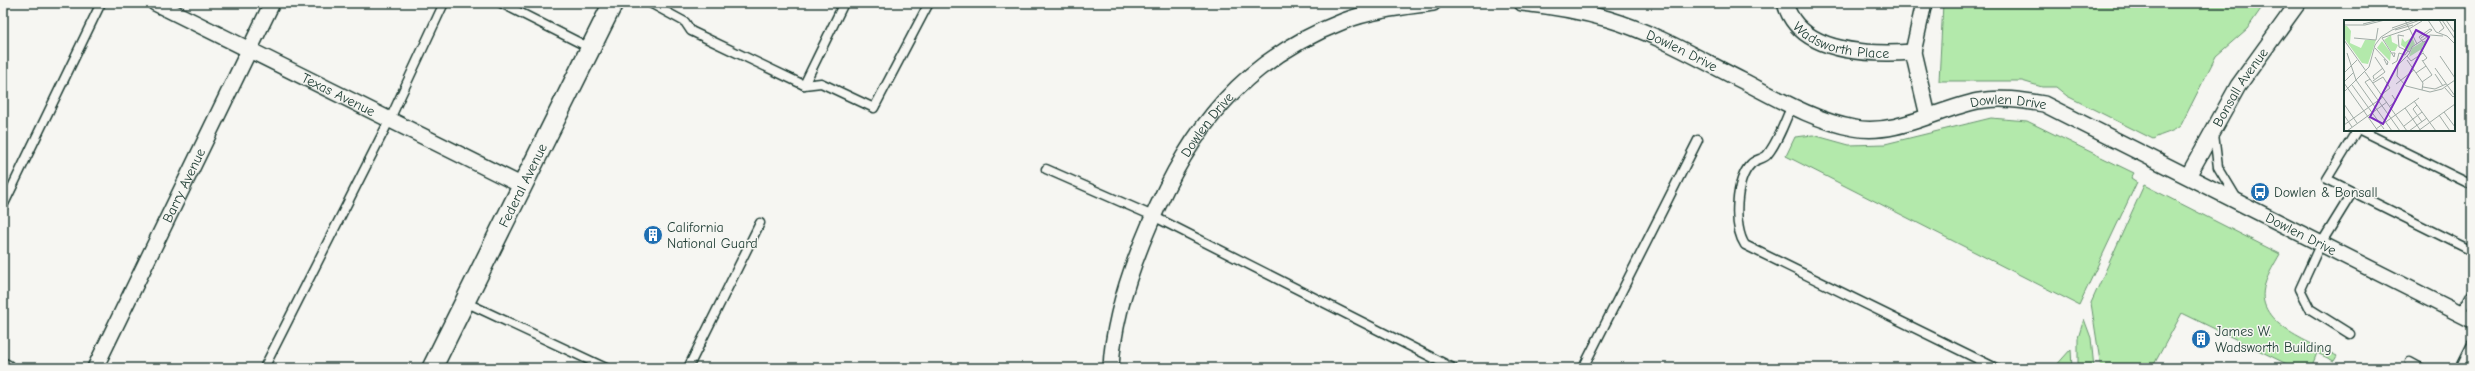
<svg xmlns="http://www.w3.org/2000/svg" width="2475" height="371" viewBox="0 0 2475 371" font-family="'Comic Neue',sans-serif">
	<style>
		.green { fill: #b3e9ab; stroke: #699370 }
		.lines { fill: none; stroke-linecap: round; stroke-linejoin: round }
		.service-casing { stroke: #1f3d34; stroke-width: 11 }
		.minor-casing { stroke: #1f3d34; stroke-width: 18 }
		.tertiary-casing { stroke: #1f3d34; stroke-width: 22 }
		.service { stroke: #f6f6f2; stroke-width: 8 }
		.minor { stroke: #f6f6f2; stroke-width: 15 }
		.tertiary { stroke: #f6f6f2; stroke-width: 19 }
		.labels { text-anchor: middle; dominant-baseline: central; stroke-width: 3; stroke-linejoin: round; paint-order: stroke }
		.street-label { font-size: 14px; fill: #1f3d34; stroke: #f6f6f2 }
		.poi-label { font-size: 14px; fill: #1f3d34; stroke: #f6f6f2; text-anchor: start }
		.inset-road { fill: none; stroke: #a0aca6; stroke-width: 1 }
		.view { fill: #7b2cbf; fill-opacity: 0.15; stroke: #7b2cbf; stroke-width: 2 }
		.inset-edge { fill: none; stroke: #1f3d34; stroke-width: 2 }
	</style>
	<rect width="100%" height="100%" fill="#f6f6f2"/>
	<filter id="ink" filterUnits="userSpaceOnUse"><feTurbulence type="fractalNoise" baseFrequency=".025" numOctaves="2"/><feDisplacementMap in="SourceGraphic" scale="8" xChannelSelector="R" yChannelSelector="G"/><feConvolveMatrix kernelMatrix="1 2 1 2 8 2 1 2 1" color-interpolation-filters="sRGB"/></filter>
	<g filter="url(#ink)">
		<g class="green">
			<path d="M1943 3H2265L2247 29 2216 56 2181 125C2173 133 2163 133 2153 139L2067 96 2056 87H2042L2022 81H1939Z"/>
			<path d="M1991 118 2027 121 2134 173 2131 178 2137 182 2079 305 1786 156 1795 137 1813 135 1849 145 1885 144Z"/>
			<path d="M2144 185 2280 254C2275 263 2268 274 2265 284 2252 323 2310 342 2337 356L2334 361 2317 353 2311 368H2295L2182 313 2152 368 2144 365 2101 368 2091 303Z"/>
			<path d="M2084 319 2091 338 2094 368H2078V338Z"/>
			<path d="M2071 349 2072 368H2054Z"/>
		</g>
		<g class="lines">
			<defs>
				<g id="service">
					<path d="M501 3 590 48"/>
					<path d="M650 3 685 22 691 31 804 85 821 83 874 108 929 3"/>
					<path d="M804 85 844 3"/>
					<path d="M1792 105C1785 121 1778 142 1767 155 1764 159 1755 159 1751 164 1735 180 1733 227 1745 245L1996 368"/>
					<path d="M2357 130 2327 179 2472 251"/>
					<path d="M2360 130 2472 185"/>
					<path d="M2214 134 2218 167 2236 197"/>
					<path d="M1046 169 1153 216 1453 368"/>
					<path d="M3 206 101 3"/>
					<path d="M465 302 606 368"/>
					<path d="M2460 314 2472 292"/>
					<path d="M2350 334 2310 309 2300 289 2320 245 2352 193"/>
					<path d="M2410 362 2421 368"/>
					<path d="M264 368 390 119 444 3"/>
					<path d="M688 368 760 223"/>
					<path d="M1583 368 1698 140"/>
					<path d="M2460 368 2472 344"/>
				</g>
				<g id="minor">
					<path id="s1" d="M155 3 523 186"/>
					<path id="s2" d="M1522 3C1551 6 1580 11 1608 19 1655 33 1699 59 1743 81 1778 99 1815 121 1854 128 1896 136 1938 109 1978 101 2000 97 2021 100 2044 104L2472 320"/>
					<path id="s3" d="M1785 3C1799 54 1869 55 1913 52"/>
					<path d="M1924 3 1913 52 1928 116"/>
					<path id="s4" d="M2188 176 2238 86 2298 3"/>
					<path d="M3 366 7 368"/>
					<path id="s5" d="M95 368 272 3"/>
					<path id="s6" d="M1111 368C1113 319 1130 270 1149 226 1190 128 1243 60 1344 21 1372 10 1404 7 1433 3"/>
				</g>
				<g id="tertiary">
					<path id="s7" d="M432 368 613 3"/>
				</g>
			</defs>
			<use href="#service" class="service-casing"/>
			<use href="#minor" class="minor-casing"/>
			<use href="#tertiary" class="tertiary-casing"/>
			<use href="#service" class="service"/>
			<use href="#minor" class="minor"/>
			<use href="#tertiary" class="tertiary"/>
		</g>
	</g>
	<defs>
		<symbol id="bus-disc" viewBox="-11 -11 22 22"><circle r="9.5" fill="#1f6fb2" stroke="#f6f6f2"/><path d="M-5-6H5V4H4V6H2V4H-2V6H-4V4H-5ZM-3.5-4V0h7V-4ZM-3.5 1.2v1.5H-2V1.2ZM2 1.2v1.5H3.5V1.2Z" fill="#fff"/></symbol>
		<symbol id="building-disc" viewBox="-11 -11 22 22"><circle r="9.5" fill="#1f6fb2" stroke="#f6f6f2"/><path d="M-4-6H4V6H1V3H-1V6H-4ZM-2.5-4.3h1.7v1.8h-1.7ZM.8-4.3h1.7v1.8H.8ZM-2.5-1h1.7V.8h-1.7ZM.8-1h1.7V.8H.8Z" fill="#fff"/></symbol>
	</defs>
	<g fill-rule="evenodd">
		<use href="#bus-disc" x="2249" y="181" width="22" height="22"/>
		<use href="#building-disc" x="642" y="224" width="22" height="22"/>
		<use href="#building-disc" x="2190" y="328" width="22" height="22"/>
	</g>
	<g class="labels">
		<g class="street-label">
			<text stroke="none"><textPath href="#s3" startOffset="74">Wadsworth Place</textPath></text>
			<text stroke="none"><textPath href="#s2" startOffset="168">Dowlen Drive</textPath></text>
			<text stroke="none"><textPath href="#s4" startOffset="103">Bonsall Avenue</textPath></text>
			<text stroke="none"><textPath href="#s1" startOffset="205">Texas Avenue</textPath></text>
			<text stroke="none"><textPath href="#s2" startOffset="516">Dowlen Drive</textPath></text>
			<text stroke="none"><textPath href="#s6" startOffset="265">Dowlen Drive</textPath></text>
			<text stroke="none"><textPath href="#s5" startOffset="203">Barry Avenue</textPath></text>
			<text stroke="none"><textPath href="#s7" startOffset="204">Federal Avenue</textPath></text>
			<text stroke="none"><textPath href="#s2" startOffset="840">Dowlen Drive</textPath></text>
		</g>
		<g class="poi-label">
			<text x="2274" y="192">Dowlen &amp; Bonsall</text>
			<text x="667" y="227">California<tspan x="667" dy="16">National Guard</tspan></text>
			<text x="2215" y="331">James W.<tspan x="2215" dy="16">Wadsworth Building</tspan></text>
		</g>
	</g>
	<g transform="translate(2344 20)">
		<rect width="111" height="111" fill="#f6f6f2"/>
		<path d="M0 6H3L7 11 6 23 17 28 21 20H32L24 44 18 43 0 18ZM47 15 48 22 54 25 51 31H47L40 20ZM68 17 71 24 65 31 57 25 58 18 61 22ZM38 21 47 33 46 41 33 28ZM78 22H82L78 27 80 33 76 30 65 37 68 28Z" fill="#b3e9ab"/>
		<path class="inset-road" d="M61 0 73 24M84 0 92 12 103 16 111 24M95 0 100 8 95 12M98 0 111 19M102 0 111 13M19 4 35 0M0 5H21L41 0M48 8 71 0M51 10 69 5M60 16 54 15 55 27 66 32M99 16 86 15 68 27 65 34 54 45 53 56 62 66 86 72 98 69 111 60M10 18 32 20 34 8M38 18 50 37 51 33H48M38 18 65 9 78 1M77 18 88 10 86 9 75 17 79 22 82 21M0 20 22 51M31 28 44 42 43 45 40 39M3 33 12 60 48 111M63 36 67 41 79 33 83 38 79 41M96 36 111 58M63 40 79 63 78 70M48 44 53 41 55 33 61 35 64 31M91 48 111 76M21 52 63 111M0 53 13 40M72 53 82 46 78 40M91 54 99 66M26 59 21 62 56 111M30 59 29 56 39 48M29 61 41 52 31 37M0 62 9 53M78 62 88 55 82 46M0 63 34 111M29 63 39 57 46 68 37 75M52 64 70 50M8 65 40 109M79 67 91 69 102 64M101 68 109 77 110 76M0 72 25 47 31 25 37 17 48 10 76 0M70 81 92 111M0 84 13 103M73 85 69 89 78 102M46 86 52 81 48 75M61 88 77 111M100 92 111 107M0 95 8 107M95 95 106 111M0 105 39 77M60 106 78 92M32 109 75 78M3 111 43 82M65 111 83 98M74 111 111 84"/>
		<path class="view" d="M72 10 85 17 39 104 26 97Z"/>
		<rect width="111" height="111" class="inset-edge"/>
	</g>
	<rect width="2475" height="371" fill="none" stroke="#f6f6f2" stroke-width="16"/>
	<rect x="8" y="8" width="2459" height="355" fill="none" stroke="#1f3d34" stroke-width="1.5" filter="url(#ink)"/>
</svg>
